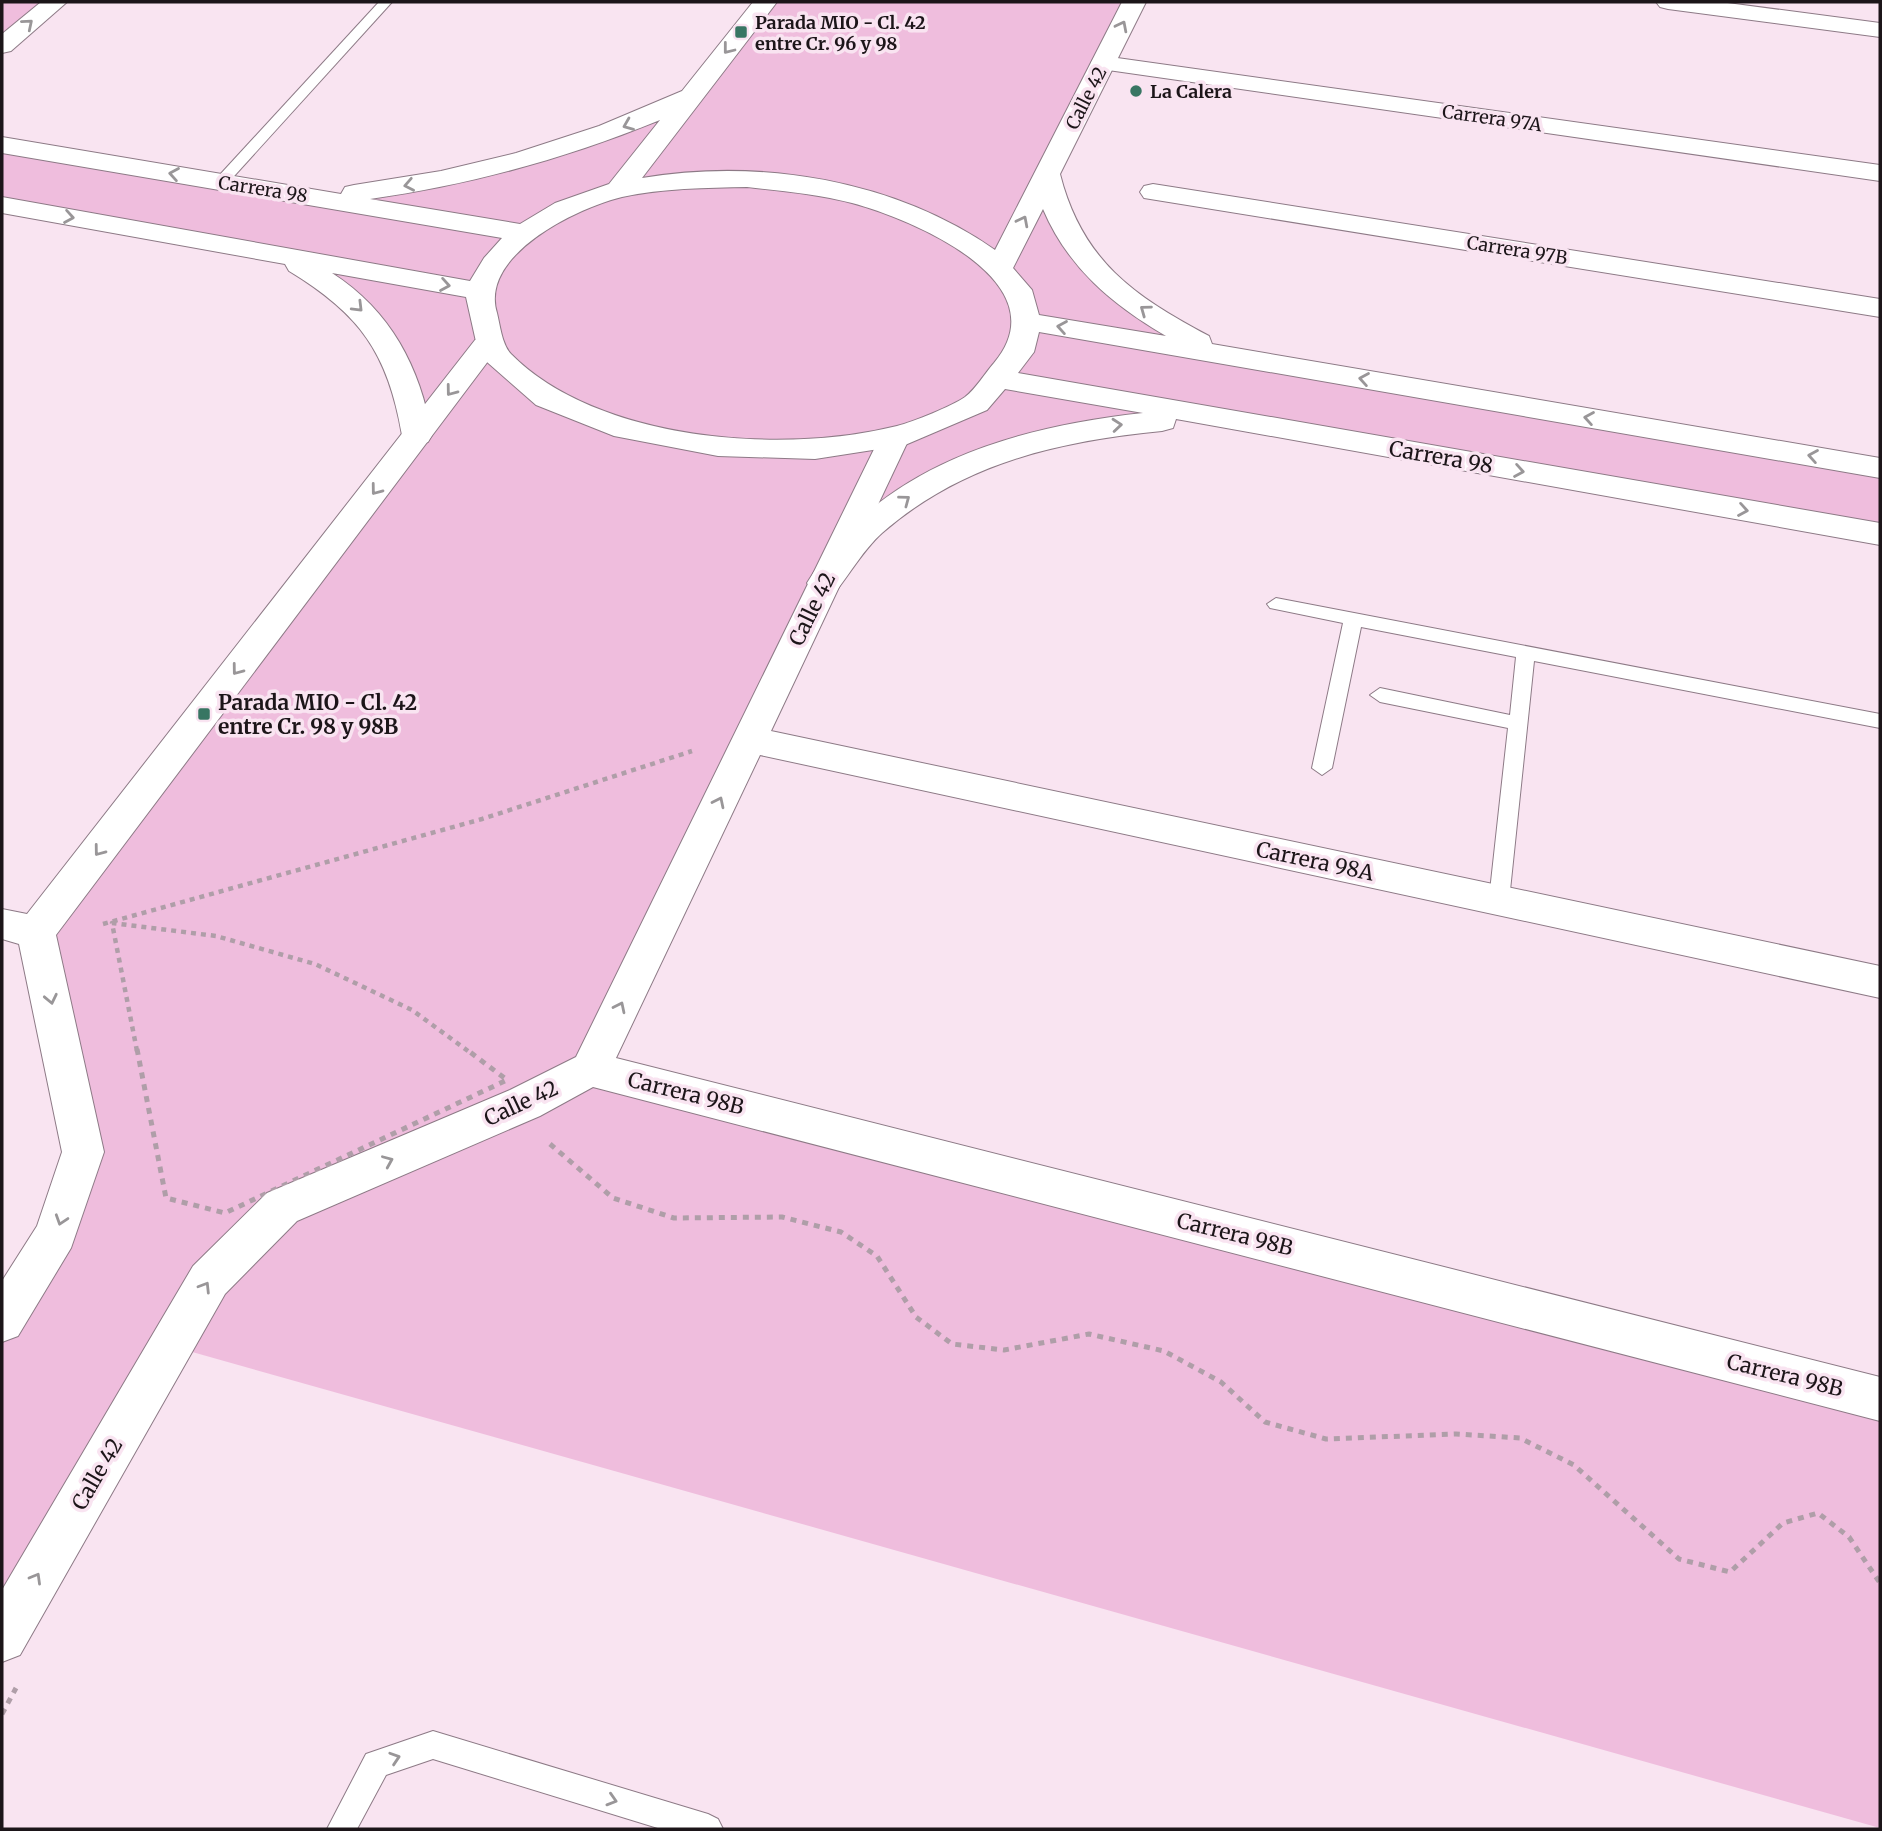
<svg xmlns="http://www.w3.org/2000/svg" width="1882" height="1831" viewBox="0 0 1882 1831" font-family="Merriweather,serif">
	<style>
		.green { fill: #efbddd }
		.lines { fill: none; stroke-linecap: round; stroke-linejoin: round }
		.lane-casing { stroke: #8d7a86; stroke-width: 2 }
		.street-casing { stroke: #8d7a86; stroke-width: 2 }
		.secondary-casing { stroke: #8d7a86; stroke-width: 2 }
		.path-far1 { stroke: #af9ea8; stroke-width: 4.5; stroke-dasharray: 5 5; stroke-linecap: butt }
		.path { stroke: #af9ea8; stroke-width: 5; stroke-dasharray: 6 6; stroke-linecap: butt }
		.lane { fill: #fff; fill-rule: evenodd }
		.street { fill: #fff; fill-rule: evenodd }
		.secondary { fill: #fff; fill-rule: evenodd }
		.oneway { stroke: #999698 }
		.poi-dot { fill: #387663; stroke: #f9e4f1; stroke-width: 2.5 }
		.labels { text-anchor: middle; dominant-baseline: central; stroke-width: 7; stroke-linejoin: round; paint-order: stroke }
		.far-poi-label { font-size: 18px; font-weight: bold; fill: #1c1519; stroke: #f9e4f1; text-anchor: start }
		.far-street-label { font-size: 18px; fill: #1c1519; stroke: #f9e4f1 }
		.street-label { font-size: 21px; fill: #1c1519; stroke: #f9e4f1 }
		.poi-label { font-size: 21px; font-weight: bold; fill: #1c1519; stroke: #f9e4f1; text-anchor: start }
	</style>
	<rect width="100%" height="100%" fill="#f9e4f1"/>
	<g class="green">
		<path d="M2 2H54L2 46Z"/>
		<path d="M765 2H1134L1047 174 1080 252 1226 356 1880 468V534L1259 425 1171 420 1003 448 869 527 591 1069 1880 1399V1828L171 1346 2 1637V1321L56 1234 83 1152 36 932 417 435 379 329 281 256 2 205V145L313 197 398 187 480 172 690 97Z"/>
	</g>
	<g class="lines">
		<defs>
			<g id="lane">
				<path d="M379 2H392L226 185H216V179Z"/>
				<path d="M1276 598 1880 714V728L1534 661 1509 900 1506 906H1492L1489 900 1508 728 1380 702 1370 695 1380 688 1510 715 1516 657 1361 627 1332 768 1322 775 1312 768 1343 623 1270 608 1267 604Z"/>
				<path d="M433 1731 708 1814 718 1819 723 1829H661L433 1759 386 1775 357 1829H327L366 1754Z"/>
			</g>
			<g id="street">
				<path d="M41 2H67L11 51 2 53V34Z"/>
				<path d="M1656 2H1720L1880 23V37L1668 9 1660 7Z"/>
				<path d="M1103 56 1880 165V181L1094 68 1091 63 1094 58Z"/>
				<path d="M1153 184 1880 299V317L1144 198 1140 192 1144 186Z"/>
				<path d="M485 337 495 340 500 346 495 352 56 935 104 1152 71 1248 18 1336 2 1342V1281L37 1226 62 1152 19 944 2 939V909L27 914 475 340Z"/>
				<path d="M894 429 905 432 909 439 771 731 1880 966V998L760 755 616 1058 1880 1377V1421L593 1087 540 1116 297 1221 225 1294 20 1655 2 1662V1590L193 1266 267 1193 510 1090 576 1057 879 439 883 432Z"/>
			</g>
			<path id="secondary" d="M753 2H777L642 178C761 158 895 180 995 250L1122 2H1146L1060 174C1082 261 1134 296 1209 336L1212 344 1880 458V478L1039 332 1034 352 1018 373 1880 523V545L1176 419 1173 428 1162 431C1059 441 962 463 882 533 864 549 851 572 836 591L824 594 812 591 807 583C878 466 1014 427 1143 413L1005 389 987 410 905 445 815 459 718 456 614 436 536 405 479 355 466 297 332 273C391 311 420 367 432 435L428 442 417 445 406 442 402 435C388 353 360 314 289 271L285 264 2 213V197L470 281 484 258 502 238 2 153V137L341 194 345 187 354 185 441 171 516 153 599 126 682 91ZM660 120 609 184 555 203 520 224 370 199C470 185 567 158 660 120ZM747 187C782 191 818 194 852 203 912 219 1062 282 994 363 985 373 976 389 965 397 952 406 913 422 897 426 782 455 597 441 511 354 502 345 500 325 497 313 479 255 577 208 622 197 663 188 706 188 747 187ZM1043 209C1068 268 1113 305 1166 336L1039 315 1032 290 1013 268Z"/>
		</defs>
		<use href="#lane" class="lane-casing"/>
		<use href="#street" class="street-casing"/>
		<use href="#secondary" class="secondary-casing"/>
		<g class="path-far1">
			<path d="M103 924 482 819 692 751"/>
			<path d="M137 1051 112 923 216 936 315 964 412 1010 468 1051"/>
		</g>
		<g class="path">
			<path d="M137 1049 166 1198 225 1213 507 1080 466 1049"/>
			<path d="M550 1144 613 1198 674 1218 782 1217 841 1232 877 1256 916 1317 952 1344 1004 1350 1089 1334 1164 1351 1221 1382 1265 1422 1326 1439 1456 1434 1520 1438 1574 1465 1679 1559 1730 1572 1783 1523 1818 1513 1849 1537 1880 1583"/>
			<path d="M2 1714 16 1688"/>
		</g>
		<use href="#lane" class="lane"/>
		<use href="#street" class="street"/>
		<use href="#secondary" class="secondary"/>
	</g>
	<defs><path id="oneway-chevron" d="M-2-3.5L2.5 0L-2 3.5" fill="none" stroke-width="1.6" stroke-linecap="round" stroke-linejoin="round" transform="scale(1.75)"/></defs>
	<g class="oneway">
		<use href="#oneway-chevron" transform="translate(28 24) rotate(-40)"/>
		<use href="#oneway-chevron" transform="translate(1122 26) rotate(-63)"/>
		<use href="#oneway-chevron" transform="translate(728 49) rotate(128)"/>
		<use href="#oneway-chevron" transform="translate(628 125) rotate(158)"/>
		<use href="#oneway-chevron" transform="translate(174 174) rotate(-170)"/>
		<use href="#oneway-chevron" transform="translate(409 185) rotate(169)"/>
		<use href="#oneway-chevron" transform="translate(69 217) rotate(10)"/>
		<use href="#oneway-chevron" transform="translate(1023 221) rotate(-63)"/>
		<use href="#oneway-chevron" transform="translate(445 285) rotate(10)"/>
		<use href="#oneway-chevron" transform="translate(358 307) rotate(45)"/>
		<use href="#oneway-chevron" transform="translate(1145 310) rotate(-144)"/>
		<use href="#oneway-chevron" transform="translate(1062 327) rotate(-170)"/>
		<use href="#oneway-chevron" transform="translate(1364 379) rotate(-170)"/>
		<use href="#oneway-chevron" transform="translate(451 391) rotate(127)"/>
		<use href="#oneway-chevron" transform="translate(1589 418) rotate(-170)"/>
		<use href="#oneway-chevron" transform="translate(1117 425) rotate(-5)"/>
		<use href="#oneway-chevron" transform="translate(1813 456) rotate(-170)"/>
		<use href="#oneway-chevron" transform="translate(1519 471) rotate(10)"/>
		<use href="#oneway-chevron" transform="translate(376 490) rotate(127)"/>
		<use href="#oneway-chevron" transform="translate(905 500) rotate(-37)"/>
		<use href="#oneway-chevron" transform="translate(1743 510) rotate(10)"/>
		<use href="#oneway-chevron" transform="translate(237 670) rotate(127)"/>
		<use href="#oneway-chevron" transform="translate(719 802) rotate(-64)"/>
		<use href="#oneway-chevron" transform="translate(99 851) rotate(127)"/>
		<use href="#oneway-chevron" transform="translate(51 999) rotate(78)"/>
		<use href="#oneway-chevron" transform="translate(620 1007) rotate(-64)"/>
		<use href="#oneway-chevron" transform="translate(388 1161) rotate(-23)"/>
		<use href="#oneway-chevron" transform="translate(61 1220) rotate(108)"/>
		<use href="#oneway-chevron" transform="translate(205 1287) rotate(-58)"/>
		<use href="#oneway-chevron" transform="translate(36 1578) rotate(-60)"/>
		<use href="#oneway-chevron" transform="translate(395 1758) rotate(-18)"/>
		<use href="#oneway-chevron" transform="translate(612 1800) rotate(17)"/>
	</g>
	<g class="poi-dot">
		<rect x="734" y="25" width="14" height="14" rx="3.5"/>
		<circle cx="1136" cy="91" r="7"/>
		<rect x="197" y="707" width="14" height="14" rx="3.5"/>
	</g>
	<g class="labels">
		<g class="far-poi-label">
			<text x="755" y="22">Parada MIO - Cl. 42<tspan x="755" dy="21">entre Cr. 96 y 98</tspan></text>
			<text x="1150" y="91">La Calera</text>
		</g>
		<g class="far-street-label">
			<text transform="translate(1086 98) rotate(-63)">Calle 42</text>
			<text transform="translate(1492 118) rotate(8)">Carrera 97A</text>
			<text transform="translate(263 189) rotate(9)">Carrera 98</text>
			<text transform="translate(1517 250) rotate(9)">Carrera 97B</text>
		</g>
		<g class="street-label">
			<text transform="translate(1441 457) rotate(10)">Carrera 98</text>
			<text transform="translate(812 609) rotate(-64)">Calle 42</text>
			<text transform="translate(1315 861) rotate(12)">Carrera 98A</text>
			<text transform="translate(686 1093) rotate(14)">Carrera 98B</text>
			<text transform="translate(521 1103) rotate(-25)">Calle 42</text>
			<text transform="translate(1235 1234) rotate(14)">Carrera 98B</text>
			<text transform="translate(1785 1375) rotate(14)">Carrera 98B</text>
			<text transform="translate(97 1474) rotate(-60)">Calle 42</text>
		</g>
		<g class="poi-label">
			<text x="218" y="702">Parada MIO - Cl. 42<tspan x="218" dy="24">entre Cr. 98 y 98B</tspan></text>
		</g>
	</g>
	<rect width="1882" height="1831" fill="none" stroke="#1c1519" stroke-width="7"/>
</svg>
